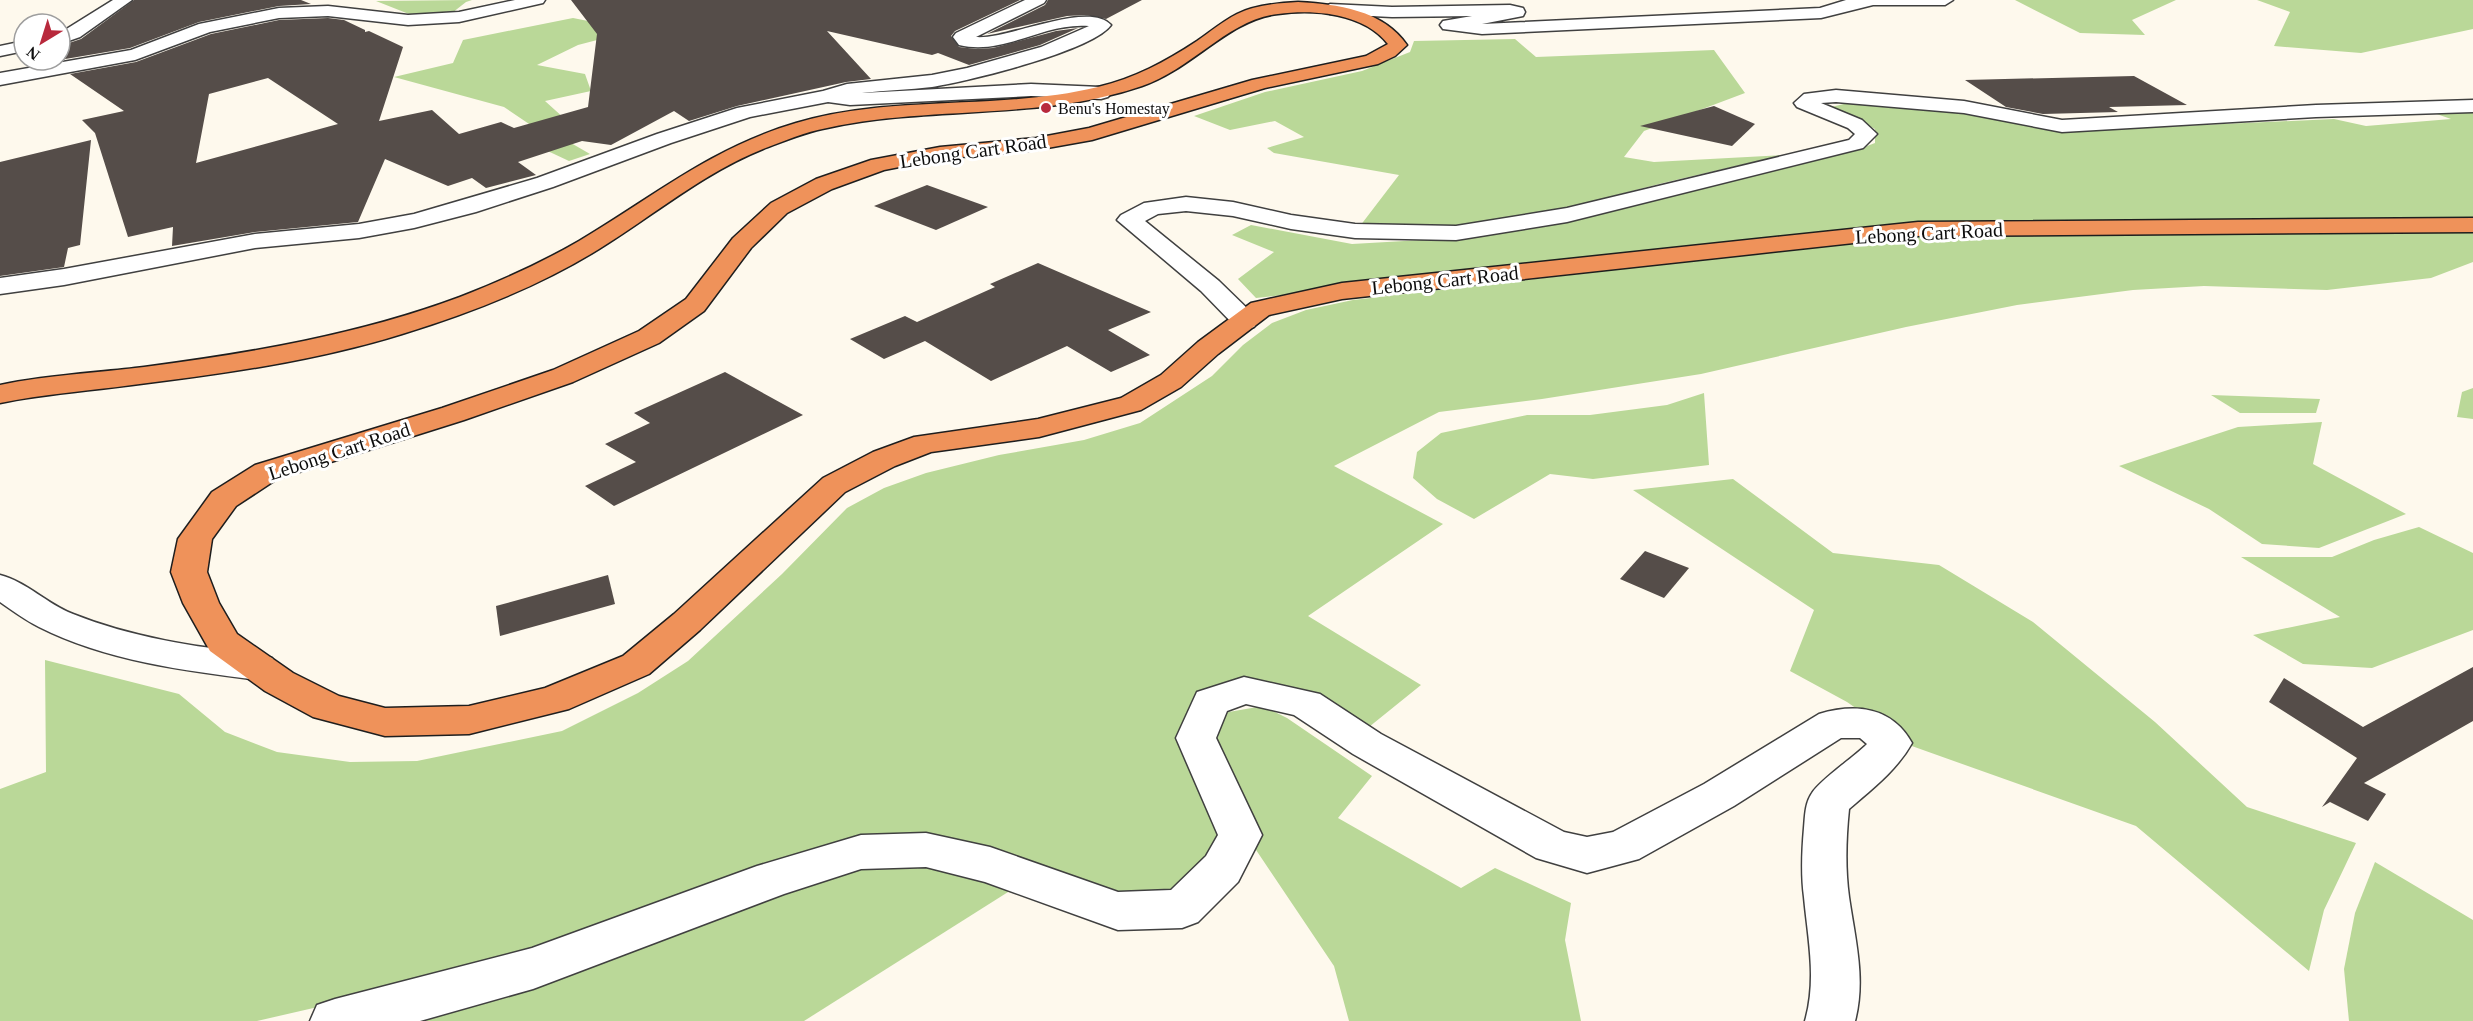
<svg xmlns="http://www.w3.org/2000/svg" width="2473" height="1021" viewBox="0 0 2473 1021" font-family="'Times New Roman',serif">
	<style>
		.forest { fill: #bad898 }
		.building { fill: #554d49; fill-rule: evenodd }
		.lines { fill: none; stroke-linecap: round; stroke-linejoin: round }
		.street-casing { stroke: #404040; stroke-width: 3 }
		.highway-casing { stroke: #1e1e1e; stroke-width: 3 }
		.street { fill: #fff; fill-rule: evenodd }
		.highway { fill: #ef925a; fill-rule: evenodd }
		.poi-dot { fill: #b8293c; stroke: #fff; stroke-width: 2 }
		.labels { text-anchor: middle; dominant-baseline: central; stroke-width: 6; stroke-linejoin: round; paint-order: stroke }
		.far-poi-label { font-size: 16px; fill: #0d0d0d; stroke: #fff; text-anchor: start }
		.street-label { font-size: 20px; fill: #0d0d0d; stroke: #fff }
	</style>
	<rect width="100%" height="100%" fill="#fef9ed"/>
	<g class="forest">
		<path d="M472 0 466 2 452 13 414 16 376 1Z"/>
		<path d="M2015 0H2176L2132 20 2145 35 2080 33Z"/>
		<path d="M2257 0H2473V29L2361 53 2274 46 2290 12Z"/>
		<path d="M573 18 618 27 620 34 578 45 537 65 585 74 591 91 545 101 575 128 571 143 590 154 569 161 537 146 538 130 504 107 394 77 453 63 463 40Z"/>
		<path d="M1515 39 1536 57 1714 50 1745 93 1644 131 1624 157 1654 162 1783 155 1663 183 1562 209 1453 228 1360 226 1399 175 1274 153 1267 148 1304 137 1275 121 1230 130 1194 116 1265 92 1362 71 1410 52 1414 41Z"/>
		<path d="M1848 103 1965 112 2062 129 2095 130 2334 119 2366 126 2451 119 2428 111H2473V217L1903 224 1256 298 1238 279 1274 252 1232 235 1251 225 1352 244 1457 238 1571 219 1854 151 1875 143V129L1853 117 1827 108Z"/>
		<path d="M2473 232V262L2431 278 2327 290 2204 286 2133 290 2017 305 1906 327 1701 374 1542 399 1439 412 1334 466 1443 524 1308 616 1421 685 1364 731 1311 698H1203L1229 836 1180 903 1116 907 918 838 470 972 257 1021H0V789L46 772 45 660 179 694 225 732 277 752 350 762 417 761 562 731 638 693 688 661 782 574 847 508 884 488 926 473 999 455 1084 440 1140 423 1212 376 1243 345 1272 323 1306 310 1353 300 1925 234Z"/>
		<path d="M2473 388V419L2457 417 2462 392Z"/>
		<path d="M1704 393 1709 465 1593 479 1550 474 1474 519 1437 499 1413 478 1417 452 1441 433 1527 415H1590L1667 405Z"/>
		<path d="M2211 395 2320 399 2316 413H2240Z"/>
		<path d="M2322 422 2313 464 2406 514 2319 548 2262 544 2209 509 2119 466 2238 427Z"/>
		<path d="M1733 479 1833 553 1939 565 2033 622 2155 722 2247 807 2356 843 2324 910 2309 971 2136 826 1909 745 1847 702 1790 671 1814 610 1633 490Z"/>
		<path d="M2419 527 2473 553V630L2372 668 2303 664 2253 635 2340 617 2241 557H2332L2374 540Z"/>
		<path d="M1263 706 1287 718 1372 776 1338 818 1461 888 1495 868 1571 903 1565 940 1581 1021H1349L1334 966 1248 838 1205 737 1223 713Z"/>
		<path d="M865 859 917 862 1016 887 804 1021H382Z"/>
		<path d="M2375 862 2473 920V1021H2349L2344 969 2355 913Z"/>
	</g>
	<g class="building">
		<path d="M134 0H301L311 4 279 6 199 22 130 48 30 65 33 60H60V46L81 39Z"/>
		<path d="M571 0H1020L955 31 951 36 959 47 976 49 993 48 1056 31 1078 28 1040 45 969 65 938 53 932 55 827 31 871 79 846 82 737 106 689 121 674 111 611 145 582 141 518 162 536 175 486 188 472 178 448 186 385 159 358 222 255 232 172 246 173 227 128 237 95 133 82 120 124 111 70 74 136 62 211 34 279 20 328 18 344 20 365 30V32L369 31 403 47 379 121 432 110 459 134 501 122 514 128 588 107 597 34ZM268 78 338 124 196 163 209 94Z"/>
		<path d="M1048 0H1142L1106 19 1085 15 1067 16 987 34 1045 5Z"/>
		<path d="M2134 76 2187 105 2109 107 2118 112 2043 114 2006 107 1965 80Z"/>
		<path d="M1714 106 1755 124 1732 146 1640 126Z"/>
		<path d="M91 140 80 245 68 248 64 267 0 276V162Z"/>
		<path d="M927 185 988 207 936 230 874 206Z"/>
		<path d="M1038 263 1151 312 1108 330 1150 355 1111 372 1067 346 991 381 925 341 884 359 850 339 905 316 917 322 995 287 990 284Z"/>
		<path d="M725 372 803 415 614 506 585 486 636 462 605 444 650 423 634 413Z"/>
		<path d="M1645 551 1689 568 1664 598 1620 579Z"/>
		<path d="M608 575 615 604 500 636 496 606Z"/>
		<path d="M2473 667V721L2364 783 2386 794 2368 821 2330 802 2322 807 2357 758 2269 702 2284 678 2363 727Z"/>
	</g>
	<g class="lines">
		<defs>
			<g id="street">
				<path d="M113 0H132L80 37 60 44V33Z"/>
				<path d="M515 0H545L543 3 459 22 408 25 328 16 279 18 210 32 135 60 0 85V73L131 50 199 24 279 8 328 6 408 15 459 12Z"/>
				<path d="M1025 0H1046L1044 3 976 37C1007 40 1089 0 1111 25 1092 51 966 82 932 87 909 90 886 90 862 93L1031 84 1101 87 1108 89 1111 93 1108 97 1101 99 1031 96 850 105 828 102 750 117 671 143 553 187 476 212 414 228 359 238 255 248 64 285 0 294V278L64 269 255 234 359 224 414 214 537 178 657 134 737 108 823 91 847 84 932 75 967 68 1041 47 1089 26C1043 22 1005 56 959 45L953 37 956 33Z"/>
				<path d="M1846 0H1953L1945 5H1873L1821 18 1482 34 1443 29 1440 25 1443 21 1472 16 1392 17 1330 14 1322 9 1330 4 1392 7 1510 5 1523 8 1525 12 1523 16 1482 24 1820 8Z"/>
				<path d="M24 41V51L0 56V46Z"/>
				<path d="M1836 90 1964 101 2062 120 2316 105 2473 100V112L2316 117 2062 132 1964 113 1836 102 1821 103 1862 120 1877 134 1863 148 1567 222 1456 240 1355 238 1291 229 1233 216 1186 211 1158 214 1145 221 1219 281 1254 315 1258 321 1254 327 1245 329 1236 327 1201 291 1117 220 1121 215 1144 203 1186 197 1233 202 1291 215 1355 224 1456 226 1567 208 1849 140 1855 134 1848 128 1797 107 1794 103 1804 94Z"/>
				<path d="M0 575C27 582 47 604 73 614 133 638 196 647 259 654L272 658 278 667 272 676 259 680C186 671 106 661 39 627 25 620 13 611 0 602Z"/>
				<path d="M1244 677 1320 694 1381 734 1564 832 1587 837 1613 832 1704 784 1819 714C1856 703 1892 707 1912 743 1897 770 1872 789 1849 809 1846 838 1845 868 1849 897 1855 939 1866 979 1855 1021H1805C1817 979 1808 940 1804 897 1801 875 1802 851 1804 828 1805 816 1805 803 1812 793 1821 779 1853 758 1867 744L1860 738H1841L1734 806 1639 859 1587 873 1536 858 1353 754 1294 715 1246 704 1227 711 1216 738 1262 835 1238 882 1198 922 1182 928 1118 930 985 882 926 867 861 869 784 894 533 989 420 1021H310L317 1005 335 999 532 948 757 866 861 835 926 833 990 847 1118 892 1171 890 1206 856 1218 835 1176 738 1197 692Z"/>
			</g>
			<path id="highway" d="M1298 2C1337 4 1383 10 1407 45L1395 56 1378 64 1265 88 1092 140 1036 150 940 159 884 170 832 189 787 213 751 248 704 311 659 343 573 382 464 420 277 479 236 506 212 539 207 572 219 603 237 634 293 673 339 696 385 708 469 706 545 688 623 656 674 614 823 478 873 452 914 437 1038 419 1121 398 1161 375 1198 342 1251 303 1260 301 1342 283 1918 222 2473 218V232L1918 236 1342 299 1269 315 1218 354 1181 387 1141 410 1039 437 931 452 895 466 845 492 700 630 649 674 569 709 469 734 385 736 313 717 265 691 210 651 183 603 171 572 178 539 212 492 255 465 442 408 553 370 639 331 686 299 733 238 771 203 816 179 871 160 940 147 1036 138 1089 128 1252 80 1366 56 1388 44C1364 13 1314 9 1278 14 1229 19 1191 70 1142 86 1040 121 931 105 827 128 805 132 784 141 763 149 703 173 654 215 599 249 538 287 470 313 402 334 315 361 222 374 132 385 88 391 43 394 0 403V385C47 375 96 373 144 367 251 353 358 335 460 297 501 281 541 263 579 241 653 197 711 148 796 123 894 94 999 111 1098 87 1135 78 1165 62 1197 41 1210 32 1223 21 1237 14 1255 5 1278 3 1298 2Z"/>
		</defs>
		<use href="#street" class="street-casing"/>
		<use href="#highway" class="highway-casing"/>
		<use href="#street" class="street"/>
		<use href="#highway" class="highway"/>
	</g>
	<circle class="poi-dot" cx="1046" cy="108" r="6"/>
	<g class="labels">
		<g class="far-poi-label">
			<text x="1058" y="108">Benu's Homestay</text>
		</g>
		<g class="street-label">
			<text transform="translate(973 151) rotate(-8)">Lebong Cart Road</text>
			<text transform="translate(1929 233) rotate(-3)">Lebong Cart Road</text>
			<text transform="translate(1445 280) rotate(-6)">Lebong Cart Road</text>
			<text transform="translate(339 451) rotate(-18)">Lebong Cart Road</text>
		</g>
	</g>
	<g transform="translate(42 42) rotate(218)"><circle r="28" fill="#ffffff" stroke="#9e9e9e" stroke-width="1.5"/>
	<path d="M0-4.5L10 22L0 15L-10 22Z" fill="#b8293c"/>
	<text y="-9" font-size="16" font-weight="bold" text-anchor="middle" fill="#0d0d0d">N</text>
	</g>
</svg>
